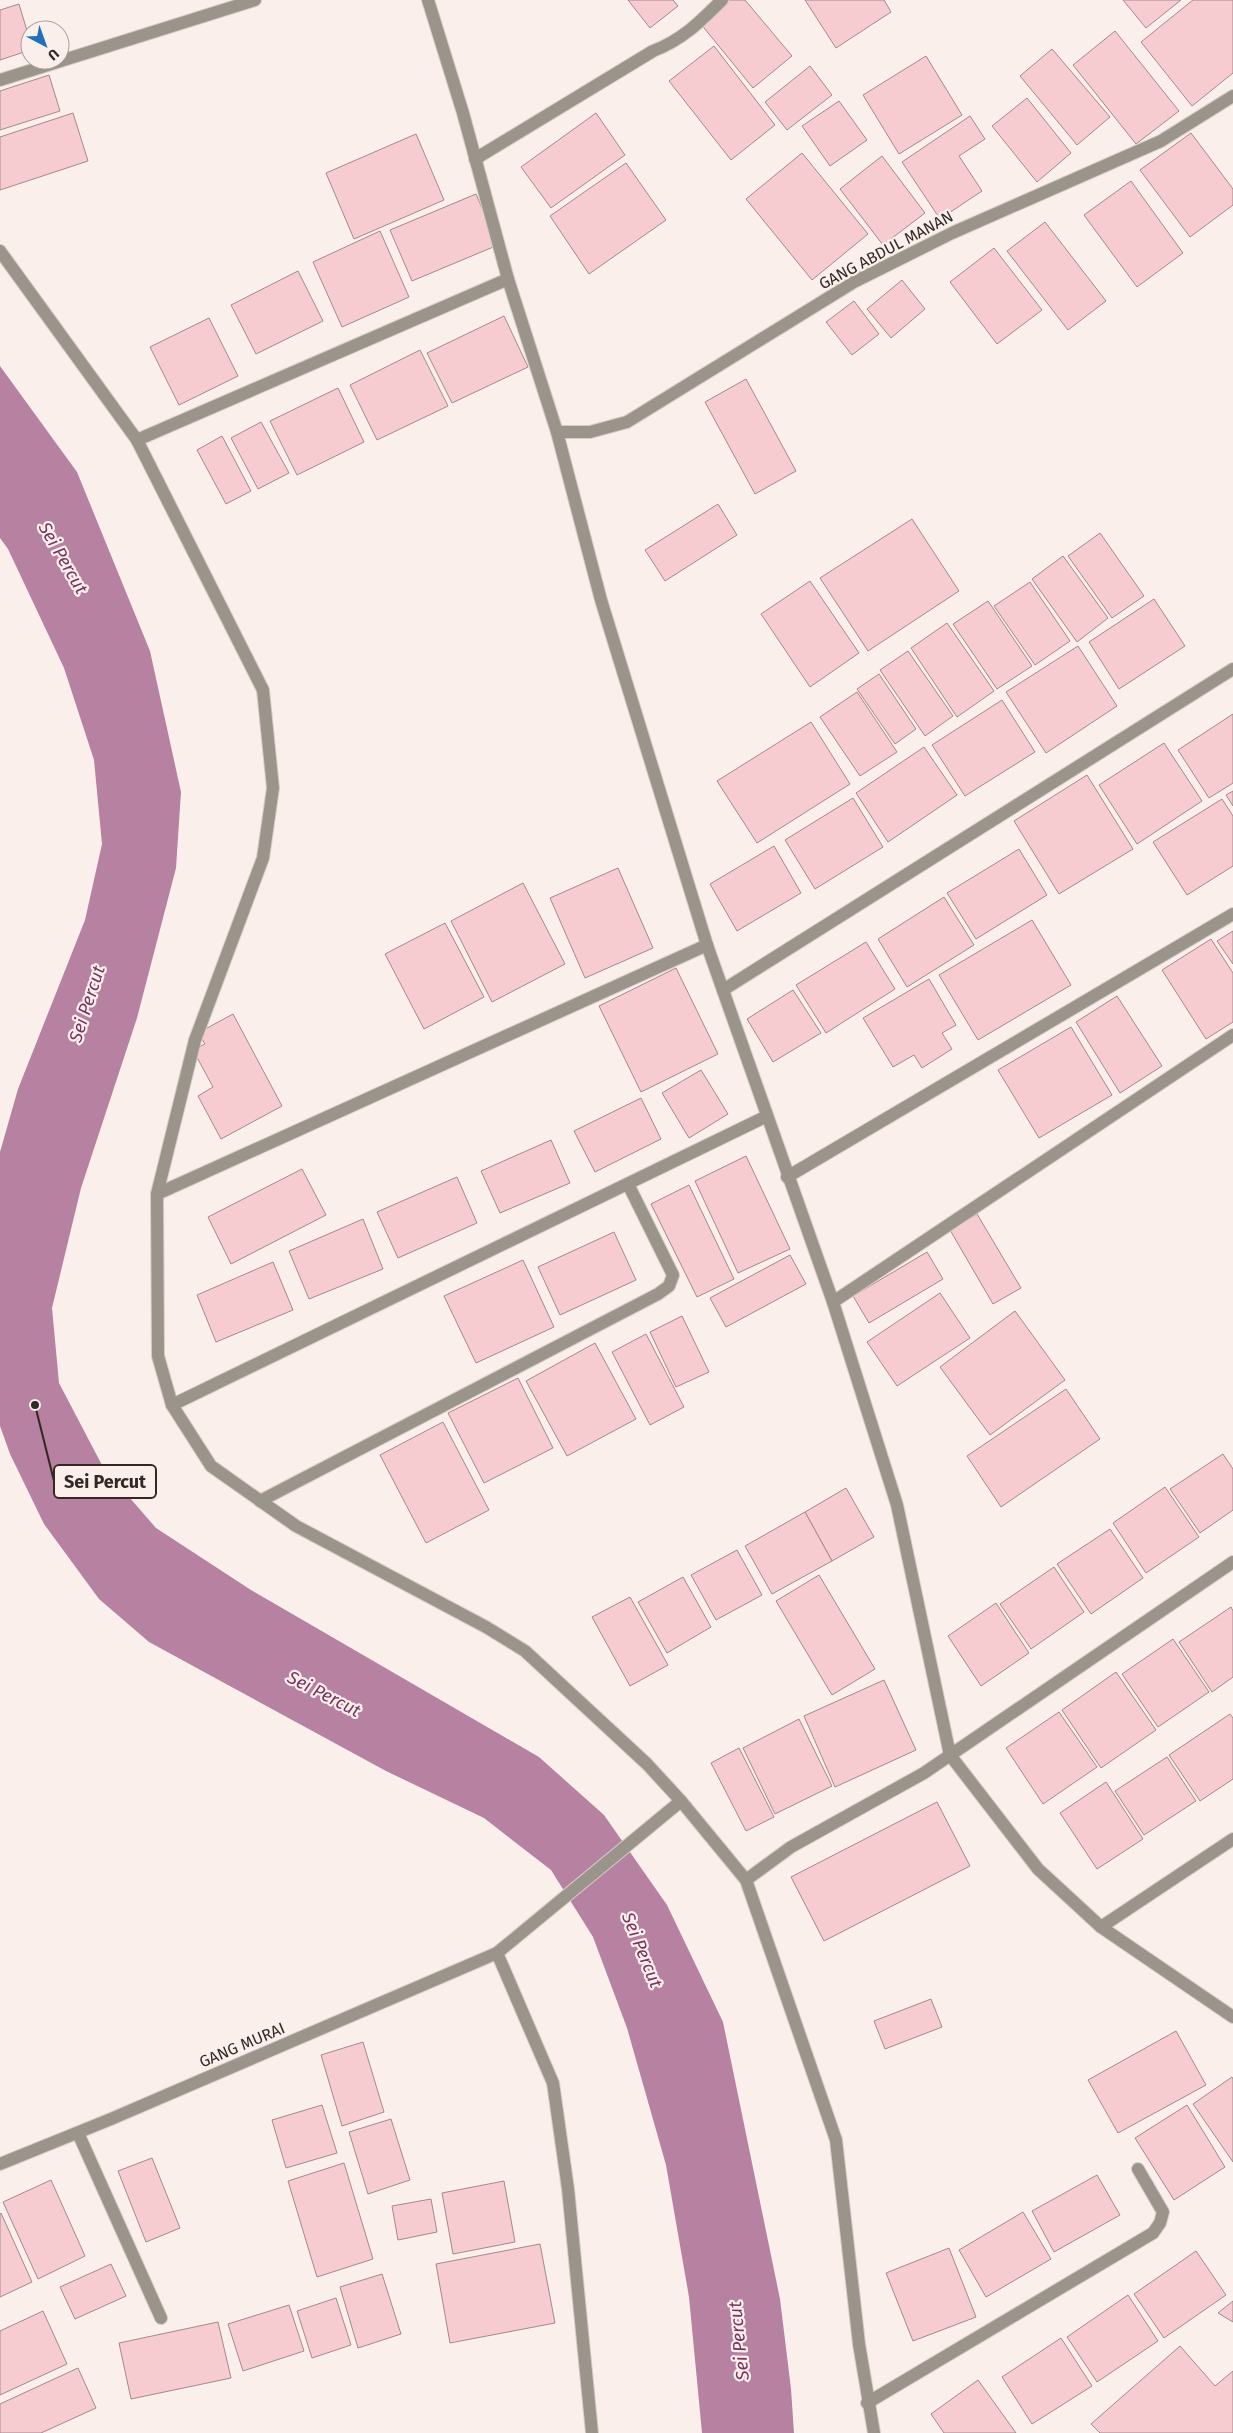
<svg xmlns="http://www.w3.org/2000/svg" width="1233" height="2433" viewBox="0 0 1233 2433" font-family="'Fira Sans',sans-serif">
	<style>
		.water { fill: #b782a2 }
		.building { fill: #f6ccd0; stroke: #a5888b }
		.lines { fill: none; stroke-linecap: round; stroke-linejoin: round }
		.minor-casing { stroke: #d7cbc7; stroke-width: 14 }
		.minor { stroke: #9b948b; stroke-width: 12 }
		.labels { text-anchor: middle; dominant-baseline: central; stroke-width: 4.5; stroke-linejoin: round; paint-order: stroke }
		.street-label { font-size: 16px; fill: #322824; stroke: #fbefeb }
		.water-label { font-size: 18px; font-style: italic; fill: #773460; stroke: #fbefeb }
		.leader { fill: none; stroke: #322824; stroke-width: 2 }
		.callout-dot { fill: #322824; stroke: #fbefeb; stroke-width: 2 }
		.callout { fill: #fbefeb; stroke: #322824; stroke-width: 2 }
		.callout-label { font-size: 18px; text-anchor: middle; font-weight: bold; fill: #322824 }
	</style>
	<rect width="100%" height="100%" fill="#fbefeb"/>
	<path class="water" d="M0 366 77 472 150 651 181 792 176 868 137 1018 81 1188 52 1308 59 1383 103 1467 156 1528 251 1590 539 1757 604 1815 667 1905 723 2022 780 2299 791 2389 794 2433H702L689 2297 666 2165 627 2028 593 1937 551 1870 484 1818 386 1771 149 1642 99 1599 44 1524 10 1454 0 1426V1152L18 1089 85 920 102 844 94 760 64 668 8 549 0 538Z"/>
	<g class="building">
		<path d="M628 0H673L678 6 650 28Z"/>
		<path d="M728 0H745L792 56 753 88 700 23Z"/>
		<path d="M805 0H884L891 12 836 48Z"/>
		<path d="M1123 0H1181L1146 28Z"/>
		<path d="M1193 0H1233V73L1192 106 1141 42Z"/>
		<path d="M19 4 30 41V50L0 60V10Z"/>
		<path d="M1115 31 1179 111 1136 144 1073 65Z"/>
		<path d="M714 46 775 125 731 160 669 81Z"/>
		<path d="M1052 49 1110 117 1077 145 1020 76Z"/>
		<path d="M926 56 962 115 899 154 863 95Z"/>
		<path d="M810 66 832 95 787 130 765 102Z"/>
		<path d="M49 75 60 111 0 130V91Z"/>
		<path d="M1027 98 1071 153 1037 182 992 126Z"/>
		<path d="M839 101 867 140 830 166 802 126Z"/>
		<path d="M73 113 88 161 0 190V137Z"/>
		<path d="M596 113 625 155 551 208 521 167Z"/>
		<path d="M970 116 985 139 959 156 982 191 940 219 902 162Z"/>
		<path d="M1191 133 1233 189V205L1190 237 1140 170Z"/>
		<path d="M416 134 444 200 354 239 326 173Z"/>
		<path d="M802 153 868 234 812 280 746 199Z"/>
		<path d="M882 156 925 213 883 245 840 189Z"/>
		<path d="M626 163 666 220 589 274 550 216Z"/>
		<path d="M1131 181 1183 253 1137 287 1084 215Z"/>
		<path d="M476 194 498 245 412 281 390 230Z"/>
		<path d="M1045 222 1106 301 1068 330 1007 251Z"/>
		<path d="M380 231 409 297 342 327 313 262Z"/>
		<path d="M994 248 1042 310 997 344 950 282Z"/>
		<path d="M298 271 323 321 256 354 231 305Z"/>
		<path d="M902 280 925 309 891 338 867 309Z"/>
		<path d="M854 301 879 334 852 355 826 322Z"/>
		<path d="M504 316 528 367 452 403 427 353Z"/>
		<path d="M209 318 238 376 179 405 150 347Z"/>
		<path d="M420 350 448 406 377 440 350 385Z"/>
		<path d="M746 379 796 471 755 494 705 402Z"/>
		<path d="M338 388 364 442 297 475 270 421Z"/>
		<path d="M261 422 289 473 258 489 231 438Z"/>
		<path d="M222 436 251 491 226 504 197 450Z"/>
		<path d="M718 504 737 535 665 581 645 550Z"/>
		<path d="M912 519 959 591 868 651 820 578Z"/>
		<path d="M1100 533 1144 596 1112 618 1068 556Z"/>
		<path d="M1063 556 1108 618 1077 642 1032 579Z"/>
		<path d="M810 581 859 653 810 687 761 614Z"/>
		<path d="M1030 582 1070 641 1035 665 994 606Z"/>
		<path d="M1154 599 1185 646 1119 689 1089 642Z"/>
		<path d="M988 601 1032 666 997 689 953 624Z"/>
		<path d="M947 623 994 691 957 717 911 648Z"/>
		<path d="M1078 646 1117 706 1046 753 1006 692Z"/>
		<path d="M908 651 953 716 925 736 880 670Z"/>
		<path d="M879 674 916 729 895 744 857 689Z"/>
		<path d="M857 692 897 752 860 776 820 717Z"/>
		<path d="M1002 700 1035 752 965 796 932 745Z"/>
		<path d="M1233 714V783L1209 798 1178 750Z"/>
		<path d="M811 722 850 784 757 843 717 781Z"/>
		<path d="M1164 743 1202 801 1137 844 1099 785Z"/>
		<path d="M924 747 957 795 888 842 856 793Z"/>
		<path d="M1087 775 1133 849 1059 894 1014 821Z"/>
		<path d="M1233 791V806L1226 795Z"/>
		<path d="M853 798 883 847 815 889 785 840Z"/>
		<path d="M1222 799 1233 816V866L1187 895 1153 842Z"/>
		<path d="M774 846 801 893 737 931 710 884Z"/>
		<path d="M1019 849 1047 895 976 939 947 893Z"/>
		<path d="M618 868 653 948 585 978 550 898Z"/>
		<path d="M523 883 565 964 492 1002 451 921Z"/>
		<path d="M944 897 974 945 907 987 878 939Z"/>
		<path d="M1032 920 1071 985 978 1040 939 975Z"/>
		<path d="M445 923 484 997 424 1029 385 954Z"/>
		<path d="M1233 931V964L1217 941Z"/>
		<path d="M1211 939 1233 973V1022L1206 1039 1162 970Z"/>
		<path d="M866 942 895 989 826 1033 796 985Z"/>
		<path d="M676 968 718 1054 641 1092 599 1006Z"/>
		<path d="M929 979 956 1025 942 1033 952 1049 922 1068 914 1055 893 1067 863 1018Z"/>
		<path d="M793 990 821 1033 773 1062 747 1019Z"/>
		<path d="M1117 996 1162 1066 1120 1093 1076 1022Z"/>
		<path d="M233 1014 282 1106 221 1139 198 1096 213 1087 193 1050 205 1044 198 1033Z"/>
		<path d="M1071 1027 1112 1095 1039 1138 998 1070Z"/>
		<path d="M701 1070 728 1114 689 1138 662 1093Z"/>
		<path d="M641 1098 661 1139 595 1172 574 1131Z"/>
		<path d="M551 1140 570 1183 500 1213 481 1171Z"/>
		<path d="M746 1156 790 1249 738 1273 695 1181Z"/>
		<path d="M302 1169 326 1215 231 1264 208 1217Z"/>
		<path d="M457 1177 477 1223 398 1258 377 1212Z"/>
		<path d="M689 1185 734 1279 697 1297 651 1204Z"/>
		<path d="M977 1214 1021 1288 993 1304 950 1230Z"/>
		<path d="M363 1219 383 1269 309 1299 289 1251Z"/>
		<path d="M614 1232 636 1280 560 1315 538 1267Z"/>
		<path d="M927 1252 943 1279 869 1323 853 1296Z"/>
		<path d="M790 1255 806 1284 726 1327 710 1298Z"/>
		<path d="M523 1260 554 1327 476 1363 444 1296Z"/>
		<path d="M273 1262 293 1310 216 1342 197 1295Z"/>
		<path d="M940 1293 970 1338 897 1386 867 1342Z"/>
		<path d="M1015 1311 1065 1380 990 1435 940 1367Z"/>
		<path d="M682 1316 709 1372 676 1387 650 1332Z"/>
		<path d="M646 1334 684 1407 650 1425 612 1352Z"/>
		<path d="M595 1343 636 1419 567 1456 526 1381Z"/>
		<path d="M518 1378 553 1448 484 1483 448 1413Z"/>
		<path d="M1066 1389 1100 1439 1001 1507 967 1456Z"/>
		<path d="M443 1422 489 1510 426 1543 380 1455Z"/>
		<path d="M1223 1454 1233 1469V1510L1200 1533 1170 1489Z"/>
		<path d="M1165 1487 1199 1537 1146 1573 1113 1523Z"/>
		<path d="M846 1488 874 1537 832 1561 805 1512Z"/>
		<path d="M805 1512 832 1561 772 1594 745 1546Z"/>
		<path d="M1110 1529 1143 1578 1091 1614 1057 1564Z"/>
		<path d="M737 1550 762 1595 716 1620 691 1575Z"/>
		<path d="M1054 1567 1084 1612 1031 1649 1000 1604Z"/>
		<path d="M819 1575 875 1669 832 1695 776 1601Z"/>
		<path d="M683 1577 711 1627 667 1653 638 1602Z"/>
		<path d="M630 1597 668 1665 630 1686 592 1617Z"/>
		<path d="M996 1603 1029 1653 981 1686 948 1636Z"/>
		<path d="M1231 1607 1233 1611V1677L1212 1692 1179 1642Z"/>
		<path d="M1173 1639 1209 1692 1158 1727 1122 1674Z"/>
		<path d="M1116 1672 1156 1730 1101 1768 1062 1710Z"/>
		<path d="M884 1680 916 1750 835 1787 804 1716Z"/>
		<path d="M1059 1712 1097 1767 1043 1804 1006 1748Z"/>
		<path d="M1230 1714 1233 1718V1779L1200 1801 1169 1755Z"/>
		<path d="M799 1719 832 1786 775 1814 743 1748Z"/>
		<path d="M739 1748 774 1817 746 1831 711 1763Z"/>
		<path d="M1167 1757 1196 1801 1144 1835 1115 1791Z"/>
		<path d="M1106 1782 1143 1839 1097 1869 1060 1813Z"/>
		<path d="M937 1802 970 1866 824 1941 791 1877Z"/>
		<path d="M931 1999 942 2027 885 2049 874 2021Z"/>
		<path d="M1176 2031 1206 2085 1118 2133 1088 2080Z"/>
		<path d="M363 2042 384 2112 342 2126 321 2055Z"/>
		<path d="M1232 2077 1233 2079V2162L1193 2104Z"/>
		<path d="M322 2105 337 2153 286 2168 272 2120Z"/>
		<path d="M1187 2105 1225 2167 1174 2200 1135 2138Z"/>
		<path d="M391 2119 410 2180 368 2194 349 2132Z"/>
		<path d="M152 2158 180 2228 146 2242 118 2171Z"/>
		<path d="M344 2163 373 2259 317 2277 288 2181Z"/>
		<path d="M1097 2175 1120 2215 1054 2252 1032 2211Z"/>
		<path d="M51 2180 85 2256 38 2279 3 2202Z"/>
		<path d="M504 2181 515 2242 453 2254 442 2193Z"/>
		<path d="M431 2199 437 2232 398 2240 392 2206Z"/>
		<path d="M1023 2212 1051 2259 986 2297 959 2250Z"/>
		<path d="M1 2213 32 2282 0 2297V2214Z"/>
		<path d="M540 2244 555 2323 450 2343 436 2264Z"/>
		<path d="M949 2248 976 2317 913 2341 886 2273Z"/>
		<path d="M1196 2251 1226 2295 1164 2338 1134 2294Z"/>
		<path d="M111 2264 126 2296 75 2319 60 2287Z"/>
		<path d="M382 2274 401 2334 358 2348 340 2287Z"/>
		<path d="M1128 2295 1158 2341 1097 2382 1067 2337Z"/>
		<path d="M336 2298 351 2345 312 2358 297 2311Z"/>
		<path d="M1233 2301V2322L1218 2313Z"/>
		<path d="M289 2305 304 2351 243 2371 228 2324Z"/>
		<path d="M43 2311 67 2364 0 2395V2331Z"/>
		<path d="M218 2322 231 2378 131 2399 119 2343Z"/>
		<path d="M1061 2338 1092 2386 1032 2424 1002 2377Z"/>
		<path d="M1180 2346 1215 2386 1233 2371V2433H1100L1091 2424Z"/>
		<path d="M78 2368 96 2408 41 2433H0V2404Z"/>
		<path d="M978 2380 1016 2433H944L931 2414Z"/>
	</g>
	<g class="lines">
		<defs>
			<g id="minor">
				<path d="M428 0 463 113 508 279 557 432 601 600 707 945 833 1302 897 1505 950 1755 1038 1869 1101 1927 1233 2017"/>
				<path d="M0 80 255 0"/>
				<path d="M475 159 653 51C682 40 700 22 722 0"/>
				<path d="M0 251 137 440 263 690 273 788 263 858 195 1040 157 1194 158 1356 172 1405 211 1466 296 1526 486 1627 525 1651 647 1764 681 1801 746 1880 836 2140 859 2344 874 2433"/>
				<path d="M557 432H590L627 422 854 282 952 233 1161 141 1233 96"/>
				<path d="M137 440 508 279"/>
				<path d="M723 990 1233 669"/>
				<path d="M787 1177 1233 914"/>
				<path d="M157 1194 707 945"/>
				<path d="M833 1302 1233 1035"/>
				<path d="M172 1405 767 1116"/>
				<path d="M260 1501 658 1294 669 1286 673 1275 628 1184"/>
				<path d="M746 1880 791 1847 924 1773 1233 1562"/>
				<path d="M1101 1927 1233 1839"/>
				<path d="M497 1953 553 2083 568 2189 592 2433"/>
				<path d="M78 2133 161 2318"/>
				<path d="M0 2164 111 2119 497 1953 681 1801"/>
				<path d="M867 2403 1153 2233 1160 2223 1163 2212 1138 2169"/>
			</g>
		</defs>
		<use href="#minor" class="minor-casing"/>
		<use href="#minor" class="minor"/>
	</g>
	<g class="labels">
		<g class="street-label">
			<text transform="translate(886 250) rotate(-28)">GANG ABDUL MANAN</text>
			<text transform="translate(242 2045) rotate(-23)">GANG MURAI</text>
		</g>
		<g class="water-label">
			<text transform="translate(63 558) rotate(60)">Sei Percut</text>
			<text transform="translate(87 1004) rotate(-72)">Sei Percut</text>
			<text transform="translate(324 1694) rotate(27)">Sei Percut</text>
			<text transform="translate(642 1950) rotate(68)">Sei Percut</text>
			<text transform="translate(739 2341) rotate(-96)">Sei Percut</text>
		</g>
	</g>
	<path class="leader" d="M35 1405L54 1481"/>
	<circle class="callout-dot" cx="35" cy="1405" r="5"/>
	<rect class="callout" x="54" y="1465" width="102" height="33" rx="5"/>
	<g class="callout-label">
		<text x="105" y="1488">Sei Percut</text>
	</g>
	<g transform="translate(45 45) rotate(139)"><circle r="24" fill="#fbefeb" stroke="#ab9f9b"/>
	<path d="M0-4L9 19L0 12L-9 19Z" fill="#2170bf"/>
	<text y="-8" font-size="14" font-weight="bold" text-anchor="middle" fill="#322824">U</text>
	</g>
</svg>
